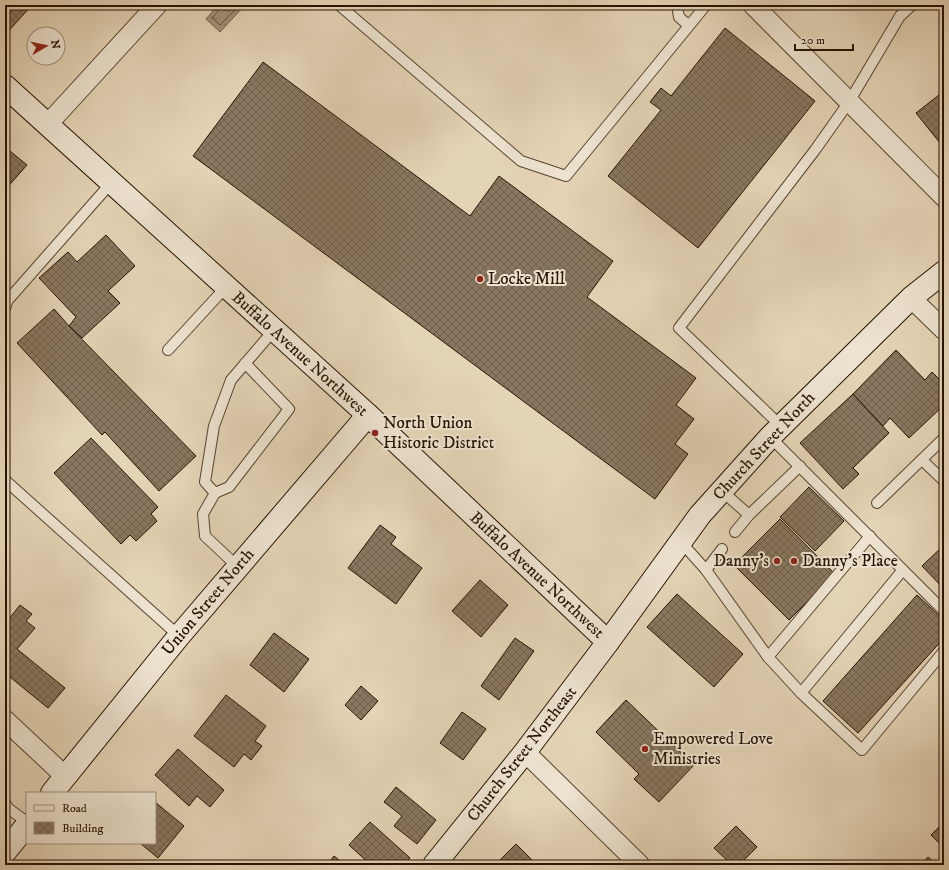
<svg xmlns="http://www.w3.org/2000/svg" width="949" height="870" viewBox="0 0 949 870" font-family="'IM FELL DW Pica',serif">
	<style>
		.water { fill: url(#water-ripples); stroke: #715f49 }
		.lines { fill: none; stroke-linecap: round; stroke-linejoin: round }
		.shore { stroke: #64523e; stroke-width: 1 }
		.building { fill: url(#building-cross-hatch); stroke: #261302 }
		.lane-casing { stroke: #56432f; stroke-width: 12 }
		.street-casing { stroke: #56432f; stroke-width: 21 }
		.secondary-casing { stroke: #261302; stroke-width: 24 }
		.lane { stroke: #ede3d0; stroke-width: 10 }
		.street { stroke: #ede3d0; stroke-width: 19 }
		.secondary { stroke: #ede3d0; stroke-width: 22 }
		.poi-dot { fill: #8f2418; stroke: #ede3d0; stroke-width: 1.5 }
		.labels { text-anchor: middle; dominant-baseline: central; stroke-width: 4; stroke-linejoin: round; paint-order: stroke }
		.poi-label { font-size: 17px; fill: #261302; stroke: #ede3d0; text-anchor: start }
		.street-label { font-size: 17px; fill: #261302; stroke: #ede3d0 }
	</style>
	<defs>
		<pattern id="water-ripples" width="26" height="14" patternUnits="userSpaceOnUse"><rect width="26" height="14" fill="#a39279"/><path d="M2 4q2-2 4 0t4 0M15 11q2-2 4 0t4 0" fill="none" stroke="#857661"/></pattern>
		<pattern id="building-cross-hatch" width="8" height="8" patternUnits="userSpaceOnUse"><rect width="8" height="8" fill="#897760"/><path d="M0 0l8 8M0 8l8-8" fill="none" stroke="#70604d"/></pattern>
	</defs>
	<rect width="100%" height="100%" fill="#e4d4b6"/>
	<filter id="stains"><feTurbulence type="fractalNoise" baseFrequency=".005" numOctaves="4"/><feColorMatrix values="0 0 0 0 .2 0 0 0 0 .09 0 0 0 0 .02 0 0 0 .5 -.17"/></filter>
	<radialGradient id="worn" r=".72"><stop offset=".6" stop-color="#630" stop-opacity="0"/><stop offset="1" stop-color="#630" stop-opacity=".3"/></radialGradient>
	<path class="water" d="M218 5H245L220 32 206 19Z"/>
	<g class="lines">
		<path class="shore" d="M221 5 220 9 212 18 220 25 240 5"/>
	</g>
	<g class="building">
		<path d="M5 5H32L5 35Z"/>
		<path d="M725 28 815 101 698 248 608 176 661 110 650 102 661 88 671 96Z"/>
		<path d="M263 62 470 216 499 176 613 261 587 297 696 378 676 405 694 419 675 444 688 454 655 499 193 156Z"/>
		<path d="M944 91V148L916 113Z"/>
		<path d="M5 147 27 165 5 190Z"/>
		<path d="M106 235 135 266 108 291 120 303 82 338 69 326 76 317 39 278 68 252 77 262Z"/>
		<path d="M54 309 69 326 196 456 159 491 105 432 102 435 17 343Z"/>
		<path d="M896 350 925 380 932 372 944 384V405L909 438 890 418 883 426 853 394Z"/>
		<path d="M853 394 889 433 853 468 859 474 843 489 800 443Z"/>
		<path d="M91 438 158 507 151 514 157 521 136 541 130 535 121 544 54 473Z"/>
		<path d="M809 487 844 521 815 551 780 517Z"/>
		<path d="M780 519 835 574 789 620 734 565Z"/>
		<path d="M380 525 396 537 391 544 422 568 396 604 348 568Z"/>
		<path d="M944 545V589L922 566Z"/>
		<path d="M480 580 508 605 481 637 452 611Z"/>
		<path d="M677 594 743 654 714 687 647 627Z"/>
		<path d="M917 595 944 620V638L858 733 823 701Z"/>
		<path d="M20 605 32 614 26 621 35 628 17 649 65 688 48 708 5 673V624Z"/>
		<path d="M274 633 309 659 284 692 250 665Z"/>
		<path d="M515 638 534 651 499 700 481 686Z"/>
		<path d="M361 686 378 701 361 720 345 705Z"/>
		<path d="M226 695 266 726 255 741 262 746 251 760 244 754 234 767 194 736Z"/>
		<path d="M626 700 694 765 659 802 634 779 639 774 596 732Z"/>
		<path d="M462 712 486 729 463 760 440 743Z"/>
		<path d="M178 749 224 790 210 807 197 796 189 806 155 775Z"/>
		<path d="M396 787 436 820 417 844 394 826 402 816 384 802Z"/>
		<path d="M155 802 184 826 158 858 140 843H155Z"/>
		<path d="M370 822 410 858 403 865H371L349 845Z"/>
		<path d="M944 822V848L931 835Z"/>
		<path d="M736 826 757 847 739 865H732L714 848Z"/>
		<path d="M516 844 537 865H495Z"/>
		<path d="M334 856 345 865H327Z"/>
		<path d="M928 857 937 865H921Z"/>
	</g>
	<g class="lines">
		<defs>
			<g id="lane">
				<path d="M339 5 521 161 566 176 706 5"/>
				<path d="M677 5 679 17 688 25"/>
				<path d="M5 308 8 300 111 183"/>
				<path d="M168 350 226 287"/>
				<path d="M245 363 289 409 229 487 215 493 205 482 214 426 231 380 274 330"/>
				<path d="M781 426 679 328 815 150 849 102 900 16 912 5"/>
				<path d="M770 437 944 611"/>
				<path d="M922 460 944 481"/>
				<path d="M5 480 179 636"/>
				<path d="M722 491 749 515"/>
				<path d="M215 493 203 514 205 536 238 567"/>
				<path d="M877 503 944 438"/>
				<path d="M735 532 749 515 800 466"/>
				<path d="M681 542 706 570 768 657 801 693 862 750 944 651"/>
				<path d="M706 570 722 549"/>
				<path d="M768 657 870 536"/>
				<path d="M801 693 902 571"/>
				<path d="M5 803 9 809 27 822"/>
			</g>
			<g id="street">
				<path d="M753 5 944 197"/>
				<path d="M47 125 157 5"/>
				<path d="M911 298 944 330"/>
				<path d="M5 720 66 777"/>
				<path d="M525 752 640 865"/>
			</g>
			<g id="secondary">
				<path d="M5 86 368 415 608 642"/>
				<path d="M52 793 179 636 368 415"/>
				<path d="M5 852 27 825"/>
				<path d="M434 865 525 752 608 642 700 515 770 437 911 298 944 272"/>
			</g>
		</defs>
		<use href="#lane" class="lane-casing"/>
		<use href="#street" class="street-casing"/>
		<use href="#secondary" class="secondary-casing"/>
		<use href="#lane" class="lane"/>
		<use href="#street" class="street"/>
		<use href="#secondary" class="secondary"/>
	</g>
	<g class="poi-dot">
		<circle cx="480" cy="279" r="4"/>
		<circle cx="375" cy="433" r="4"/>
		<circle cx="777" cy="561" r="4"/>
		<circle cx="794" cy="561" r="4"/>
		<circle cx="645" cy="749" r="4"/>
	</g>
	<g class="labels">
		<g class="poi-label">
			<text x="488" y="279">Locke Mill</text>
			<text x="383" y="423">North Union<tspan x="383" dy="20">Historic District</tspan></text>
			<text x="769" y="561" text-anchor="end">Danny's</text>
			<text x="802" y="561">Danny's Place</text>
			<text x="653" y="739">Empowered Love<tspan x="653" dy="20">Ministries</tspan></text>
		</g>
		<g class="street-label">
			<text transform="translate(300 354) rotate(42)">Buffalo Avenue Northwest</text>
			<text transform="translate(764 446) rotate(-47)">Church Street North</text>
			<text transform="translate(537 575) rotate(43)">Buffalo Avenue Northwest</text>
			<text transform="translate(208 602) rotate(-50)">Union Street North</text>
			<text transform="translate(522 754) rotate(-52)">Church Street Northeast</text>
		</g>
	</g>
	<rect width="949" height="870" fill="none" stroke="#e4d4b6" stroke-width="20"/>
	<rect x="6" y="6" width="937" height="858" fill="none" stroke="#261302" stroke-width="2"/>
	<rect x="10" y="10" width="929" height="850" fill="none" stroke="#261302"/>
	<rect x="26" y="792" width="130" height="52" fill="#ede3d0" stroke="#9d907e"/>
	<rect x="34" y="805" width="20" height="6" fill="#ede3d0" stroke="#9d907e"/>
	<text x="62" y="812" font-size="12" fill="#261302">Road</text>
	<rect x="34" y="822" width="20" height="12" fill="url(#building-cross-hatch)" stroke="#9d907e"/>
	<text x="62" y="832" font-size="12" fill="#261302">Building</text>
	<g transform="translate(46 46) rotate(81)"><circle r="19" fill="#ede3d0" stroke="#9d907e"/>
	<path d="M0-3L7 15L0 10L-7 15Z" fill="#8f2418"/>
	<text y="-6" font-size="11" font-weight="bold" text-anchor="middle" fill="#261302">N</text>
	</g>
	<path d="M795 44v6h58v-6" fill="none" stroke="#261302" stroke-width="2"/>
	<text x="801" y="44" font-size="12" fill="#261302" stroke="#ede3d0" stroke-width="3" paint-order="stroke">20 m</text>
	<rect width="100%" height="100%" filter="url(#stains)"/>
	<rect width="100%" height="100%" fill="url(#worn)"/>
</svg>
